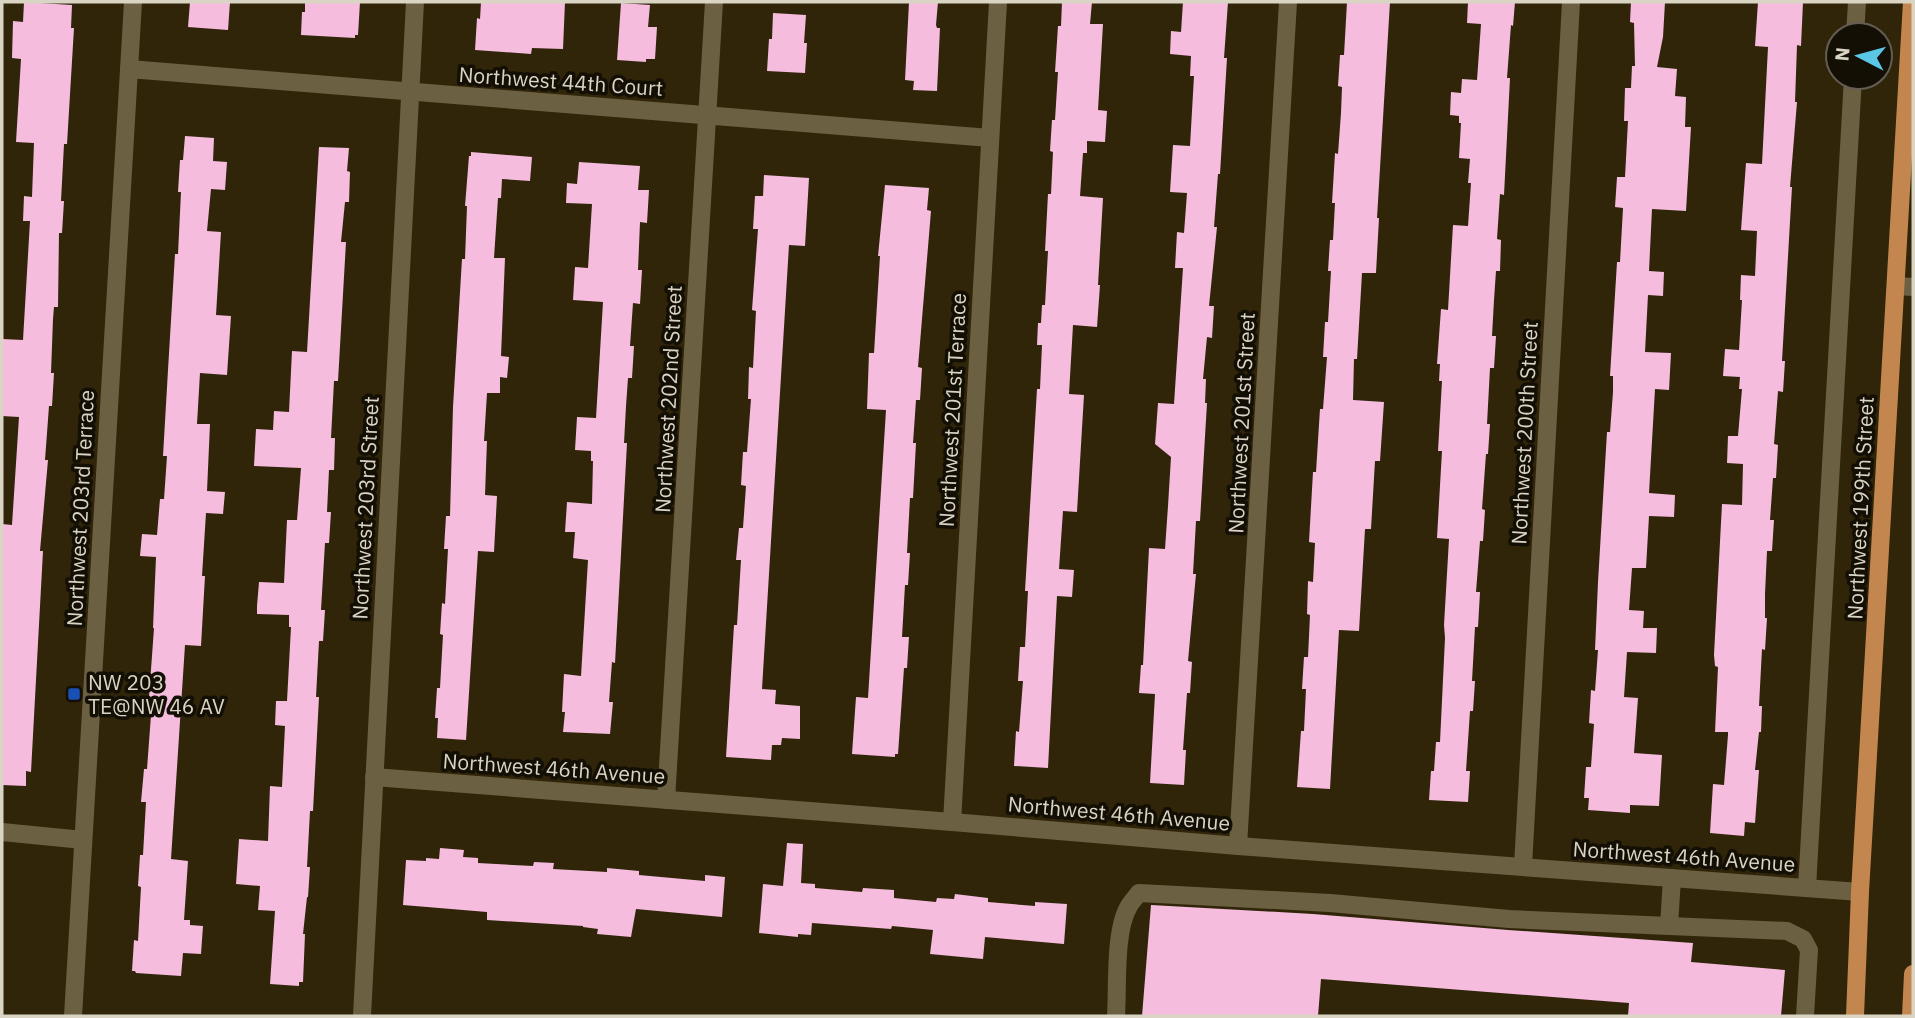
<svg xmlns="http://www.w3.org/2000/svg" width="1915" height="1018" viewBox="0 0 1915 1018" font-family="'IBM Plex Sans',sans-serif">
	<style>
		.building { fill: #f5bcde }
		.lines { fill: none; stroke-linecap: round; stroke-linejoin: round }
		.minor { stroke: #6c6043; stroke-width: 18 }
		.major { stroke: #c3864e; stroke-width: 18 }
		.transit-dot { fill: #1a4fb4; stroke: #140f05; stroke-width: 2.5 }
		.labels { text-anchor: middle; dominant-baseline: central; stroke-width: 7; stroke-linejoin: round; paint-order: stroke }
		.street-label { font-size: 21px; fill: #dad4c4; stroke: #140f05 }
		.poi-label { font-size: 21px; fill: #dad4c4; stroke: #140f05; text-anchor: start }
	</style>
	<rect width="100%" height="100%" fill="#302509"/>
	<g class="building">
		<path d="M24 2 72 5 71 28H74L67 144H64L61 201H64L62 233H59L58 307H54L53 319 51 373H54L52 406H49L45 460H48L40 551H43L31 772 26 771V786L2 785V524L12 525 19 417 2 416V339L23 340 30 221H23L24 196 32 197 34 143 16 142 21 59 12 58 13 21 23 22Z"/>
		<path d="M190 2H230L228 30 188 27Z"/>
		<path d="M305 2H360L358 35H355V38L301 35 302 12H305Z"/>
		<path d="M481 2H565L563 49 532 48 531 54 475 50 477 18 480 19Z"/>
		<path d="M909 2H938L936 25 937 28H940L937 91 913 90 914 81 905 80Z"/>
		<path d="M1062 2H1092L1090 24H1103L1098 110 1107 111 1105 142 1087 141V153H1083L1080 196 1103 198 1098 285H1100L1097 327 1073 325 1069 394 1084 395 1077 512 1063 511 1059 569 1074 570 1072 597 1057 596 1048 768 1014 766 1016 731 1019 732 1023 681H1018L1020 647H1025L1028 591H1025L1037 389H1040L1042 345H1037L1038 323H1041L1042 305H1045L1048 251H1045L1048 194H1051L1053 152 1050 151 1052 120H1055L1058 72H1055L1058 26H1061Z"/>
		<path d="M1183 2H1228L1224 58H1227L1220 174H1218L1214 227H1217L1209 306H1214L1212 338 1207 337 1203 379H1206L1205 403H1207L1200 521H1196L1193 574H1196L1188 661 1192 662 1190 693H1187L1183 750H1186L1184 785 1150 783 1155 694 1139 693 1141 665H1143L1149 548 1165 549 1168 506 1171 457 1155 444 1158 403 1174 404 1183 268H1175L1177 232 1184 233 1187 193 1170 192 1173 145 1190 146 1194 76H1190L1191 56 1170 54 1171 31 1181 32Z"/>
		<path d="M1347 2H1390L1377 218H1379L1376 273H1362L1357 359H1354L1353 400 1384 402 1380 461H1375L1371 529H1365L1359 631 1339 630 1330 789 1297 787 1301 731H1304L1306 689H1302L1304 657H1308L1310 615 1307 614 1308 581 1313 582 1315 543 1309 542 1313 472H1316L1320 409H1323L1327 357H1323L1325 322H1328L1331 271H1328L1330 240H1333L1335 203H1332L1335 153 1338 154 1341 113 1342 87 1338 86 1340 55H1344Z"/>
		<path d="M1468 2H1515L1513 26 1511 25 1507 78H1510L1504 195 1500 194 1497 239 1501 240 1500 271H1496L1494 300 1492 336H1496L1494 368H1490L1487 424H1490L1488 454H1486L1482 509 1485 510 1483 541H1480L1476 592H1480L1478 627H1475L1472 681H1475L1473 711H1470L1466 771H1470L1468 802 1429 800 1431 771H1434L1436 742H1440L1445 638 1444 625 1449 539 1437 538 1442 451H1438L1442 381H1439L1440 364H1437L1441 309 1448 310 1453 225 1468 226 1471 183H1468L1470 159 1459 158 1461 123H1459V116L1450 115 1451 92 1461 93 1462 79 1477 80 1481 24 1467 23Z"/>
		<path d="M1631 2H1665L1663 37 1657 67 1677 69 1675 96 1686 97 1685 127H1691L1686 211 1652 209 1649 271 1664 272 1663 296 1648 295 1645 352 1671 353 1669 390 1655 389 1649 493 1675 495 1674 517 1649 516 1646 568H1632L1629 610 1644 611 1643 628H1657L1656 653 1627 652 1624 697 1638 698 1634 753 1662 755 1659 806 1630 805V813L1588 810 1589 798H1584L1586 767H1591L1594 724 1589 723 1591 690 1595 691 1598 650H1595L1598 582 1607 432H1610L1613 392V376H1610L1617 262H1620L1623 208 1615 207 1617 177H1625L1628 121H1624L1625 88H1631L1632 66H1635L1634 23 1630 22Z"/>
		<path d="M1758 2H1803L1801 46 1797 45 1795 102H1797L1790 187H1792L1782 361H1785L1783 392 1778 391 1774 444 1778 445 1776 478H1773L1770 520H1774L1772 551H1767L1765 594V618H1767L1765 650 1762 649 1759 706H1762L1761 732H1759L1755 770H1759L1755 823 1745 822 1744 836 1710 833 1713 784 1724 785 1728 735V732H1715L1718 667 1715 666 1714 655 1722 504 1742 505 1743 464 1727 463 1728 436H1738L1742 389H1739L1740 377 1723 376 1725 349 1739 350 1742 300H1740L1741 275 1755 276 1757 231 1741 230 1746 163 1762 164 1768 47 1755 46Z"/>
		<path d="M621 3 650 5 648 27H657L655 59H646V62L617 60Z"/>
		<path d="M773 13 806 15 804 43H807L805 73 767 71 769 39H772Z"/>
		<path d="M185 136 214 138 213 161 227 162 225 190 211 189 207 231 221 232 216 315 231 316 227 375 200 373 197 424H210L207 491 225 492 223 514 206 513 202 576H205L201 646 185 645 171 859 188 861 184 920H190V925L203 926 201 954 183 953 181 976 136 973 135 971H132L134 940 138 941 141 887 138 886 140 855H143L146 802H141L144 769H147L151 715V711H148L154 628H153L156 557 140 556 142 534 157 535 160 499H164L167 456H163L168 370 175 254H178L181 192H178L180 160H183Z"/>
		<path d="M319 147 349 148 347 171 350 172 349 202H345L341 242H346L338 381H334L331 438H335L334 470H329L327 512H331L329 543H325L321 610H325L323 641H319L316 697H319L313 811H310L307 867H310L308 897H307L303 934H305L303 982H299V986L270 984 275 911 258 910 260 886 236 884 239 839 268 841 270 786 282 787 285 726 275 725 276 701H287L291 627H289V615L257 614V606L259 582 284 583 287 520H297L301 468 254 466 256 429 273 430 274 411 289 412 292 351 307 352Z"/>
		<path d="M471 152 532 157 530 181 502 179 501 198H498L494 258H505L501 356 509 357 507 378 500 377V393H487L484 441H487L485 495 497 496 494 552 478 551 466 740 437 738 438 718H435L437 688H440L443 635 440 634 442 603 445 604 448 549H444L446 516H450L453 407 462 259H465L467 206H465L469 156H471Z"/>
		<path d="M579 162 640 166 638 190H649L647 223 640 222 638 270H642L640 304 633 303 630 346H634L632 378H628L626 406 624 443H627L619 591 615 663 612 662 609 702H613L610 734 563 732 565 712H562L564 674 581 676 588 560 573 558 575 532H565L567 502 592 504 593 461H591V451L575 450 577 417 596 418 603 302 573 300 575 267 588 268 592 204 566 203 567 183 577 184Z"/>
		<path d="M764 175 809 178 805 246 789 245 762 689 776 690 775 704 800 706V739L782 738 781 745H772L771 760 726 757 734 625H737L741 560H736L739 528H743L746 486 741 485 743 452H747L751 399H748L749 367 753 368 756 311 752 310 758 229H753L755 196H763Z"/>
		<path d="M885 185 929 188 927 210 931 211 918 367 922 368 920 400H916L913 443H916L913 498H910L907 553H910L908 585H905L902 637H909L907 668H904L898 754H895V757L852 754 856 697 868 698 886 410 867 409 869 353H874L880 256H878Z"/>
		<path d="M787 843 803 844 801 883 815 884V888L862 892 863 888 894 890V898L936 902 937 898 954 899 955 894 988 898V902L1035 906V902L1067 904 1064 944 985 937 983 959 930 954 933 930 892 926 891 929 812 923 811 935 798 934V937L759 933 763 884 783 886Z"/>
		<path d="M440 848 464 850 463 857 478 858V863L533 866 534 862 554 863 553 869 607 872V868L639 871V875L705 881V875L725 877 722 917 636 909 631 937 597 934 598 929 583 927V926L487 920V912L403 905 406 860 426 861V858L439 859Z"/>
		<path d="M1151 905 1313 914 1508 930 1693 943 1691 962 1785 970 1781 1016H1628L1629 1003 1321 979 1318 1016H1142Z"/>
	</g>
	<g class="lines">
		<g class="minor">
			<path d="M1855 35 1857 2"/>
			<path d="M129 69 990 138"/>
			<path d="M1896 286 1913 287"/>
			<path d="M374 777 952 822 1238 846 1860 892"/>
			<path d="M666 800 714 2"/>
			<path d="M952 822 998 2"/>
			<path d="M2 832 83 840"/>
			<path d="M1238 846 1288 2"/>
			<path d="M1523 866 1571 2"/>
			<path d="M1807 888 1853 77"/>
			<path d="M1669 926 1672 878"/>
			<path d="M73 1016 133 2"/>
			<path d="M362 1016 415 2"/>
			<path d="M1116 1016C1118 986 1114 931 1129 906 1131 902 1136 897 1139 893L1330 903 1509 919 1787 931 1803 939 1809 950 1805 1016"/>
		</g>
		<g class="major">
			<path d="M1855 1016 1860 892 1912 2"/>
			<path d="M1911 1016 1913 974"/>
		</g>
	</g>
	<rect class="transit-dot" x="67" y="687" width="14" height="14" rx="3.5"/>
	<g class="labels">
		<g class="street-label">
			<text transform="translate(561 81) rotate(4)">Northwest 44th Court</text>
			<text transform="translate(668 399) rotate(-87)">Northwest 202nd Street</text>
			<text transform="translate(952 410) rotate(-87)">Northwest 201st Terrace</text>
			<text transform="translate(1241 423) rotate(-87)">Northwest 201st Street</text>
			<text transform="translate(1524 433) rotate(-87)">Northwest 200th Street</text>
			<text transform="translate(80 508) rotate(-87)">Northwest 203rd Terrace</text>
			<text transform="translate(365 508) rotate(-87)">Northwest 203rd Street</text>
			<text transform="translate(1860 508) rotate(-87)">Northwest 199th Street</text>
			<text transform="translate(554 768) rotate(4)">Northwest 46th Avenue</text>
			<text transform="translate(1119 813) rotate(5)">Northwest 46th Avenue</text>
			<text transform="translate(1684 856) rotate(4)">Northwest 46th Avenue</text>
		</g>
		<g class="poi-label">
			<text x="88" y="682">NW 203<tspan x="88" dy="24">TE@NW 46 AV</tspan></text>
		</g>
	</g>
	<rect width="1915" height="1018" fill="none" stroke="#dad4c4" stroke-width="7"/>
	<g transform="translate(1859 56) rotate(276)"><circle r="33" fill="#140f05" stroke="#635e51" stroke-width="2"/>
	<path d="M0-5L12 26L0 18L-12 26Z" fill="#5bc7e7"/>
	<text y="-10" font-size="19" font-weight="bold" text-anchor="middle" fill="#dad4c4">N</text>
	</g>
</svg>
